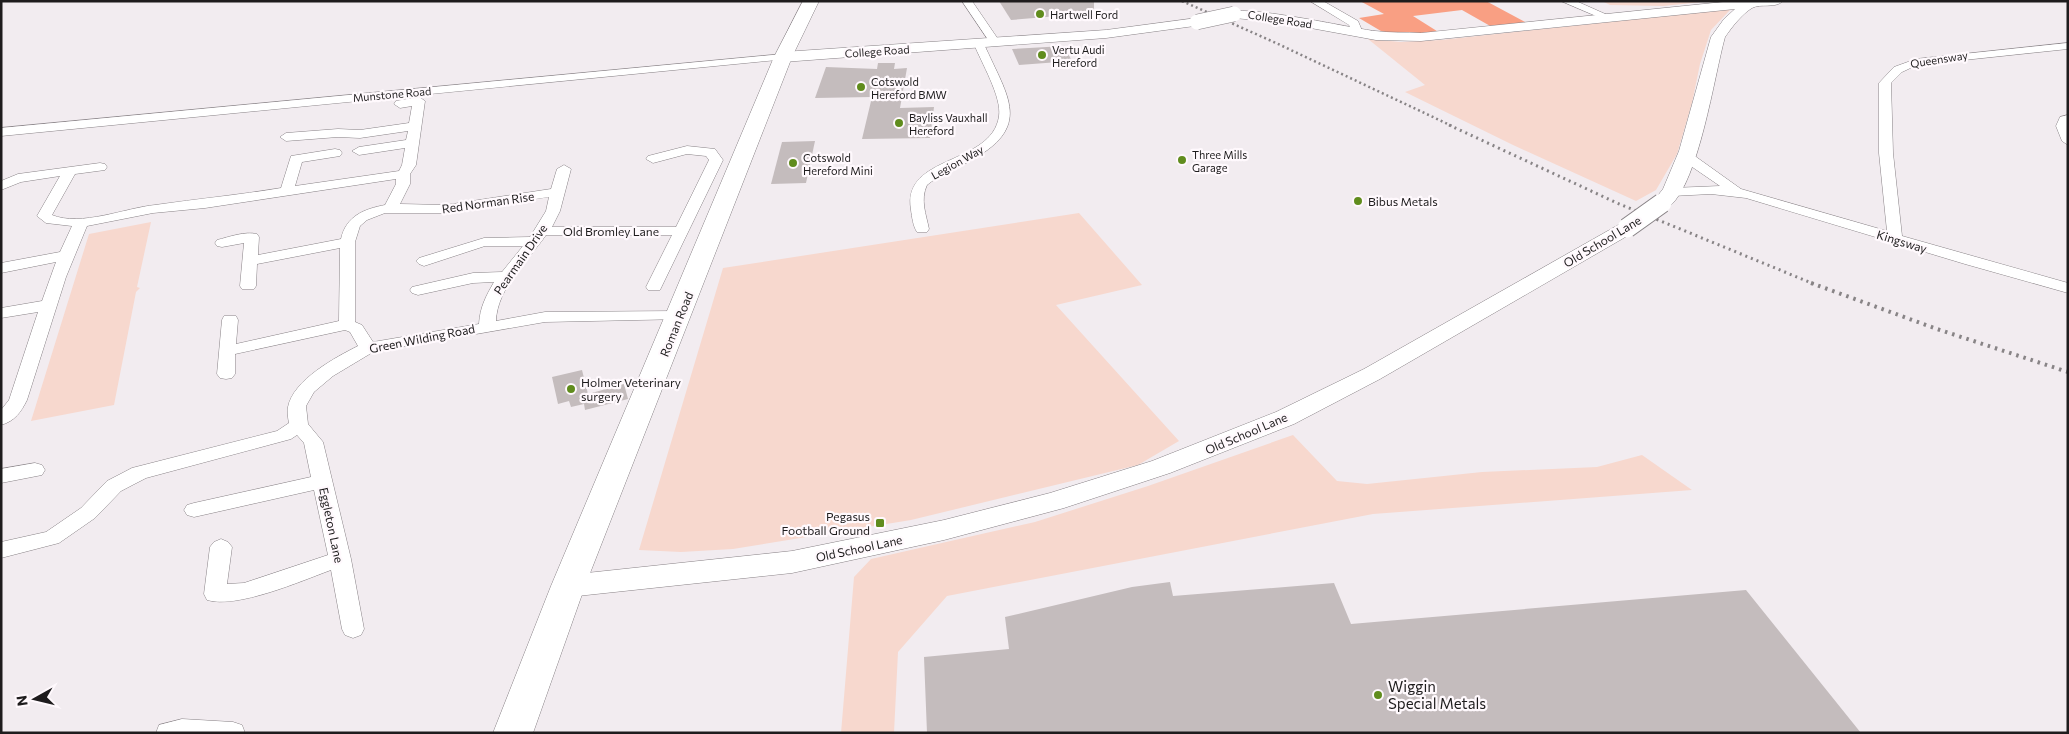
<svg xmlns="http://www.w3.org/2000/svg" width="2069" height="734" viewBox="0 0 2069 734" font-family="Commissioner,sans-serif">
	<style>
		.green { fill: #f7d8ce }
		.forest { fill: #f99f83 }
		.building { fill: #c4bcbd }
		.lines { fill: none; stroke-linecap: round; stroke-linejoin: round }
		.street-casing { stroke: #888286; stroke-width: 1 }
		.secondary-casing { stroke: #888286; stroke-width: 1 }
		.primary-casing { stroke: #888286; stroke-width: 1 }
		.street { fill: #fff; fill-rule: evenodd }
		.secondary { fill: #fff; fill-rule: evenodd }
		.primary { fill: #fff; fill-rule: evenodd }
		.rail-far2 { stroke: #888486; stroke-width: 2.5; stroke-dasharray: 2 3; stroke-linecap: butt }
		.rail-far1 { stroke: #888486; stroke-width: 3; stroke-dasharray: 2 4; stroke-linecap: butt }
		.rail { stroke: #888486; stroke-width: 4; stroke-dasharray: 2.5 5; stroke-linecap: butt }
		.secondary-bridge-far1-casing { stroke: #888286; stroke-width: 16; stroke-linecap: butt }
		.secondary-bridge-casing { stroke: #888286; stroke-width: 21; stroke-linecap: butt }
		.secondary-bridge-far1 { stroke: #fff; stroke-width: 15 }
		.secondary-bridge { stroke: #fff; stroke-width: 19 }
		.poi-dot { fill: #608c1d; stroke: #fff9fd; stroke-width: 2 }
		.labels { text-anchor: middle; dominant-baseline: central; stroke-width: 4.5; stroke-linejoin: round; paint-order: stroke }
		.far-poi-label { font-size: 11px; fill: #1e1c1d; stroke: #fff9fd; text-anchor: start }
		.far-street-label { font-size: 11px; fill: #1e1c1d; stroke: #fff9fd }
		.poi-label { font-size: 12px; fill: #1e1c1d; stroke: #fff9fd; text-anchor: start }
		.street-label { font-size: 12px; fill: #1e1c1d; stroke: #fff9fd }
		.near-poi-label { font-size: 15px; fill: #1e1c1d; stroke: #fff9fd; text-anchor: start }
	</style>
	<rect width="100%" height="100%" fill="#f2ecf0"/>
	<g class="green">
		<path d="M1602 1H1712L1663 6 1610 5Z"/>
		<path d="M1729 9 1730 10 1711 30 1700 64 1692 103 1677 154 1656 190 1636 201 1513 145 1405 92 1425 85 1368 39 1401 42 1441 40Z"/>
		<path d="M1079 213 1142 285 1056 305 1179 441 1138 465 911 520 733 549 681 552 639 550 723 268Z"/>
		<path d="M151 222 137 287 140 288 136 292 114 405 31 421 89 234Z"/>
		<path d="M1293 435 1337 481 1367 484 1482 472 1597 467 1642 455 1692 490 1373 514 947 596 898 652 894 733H841L854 577 871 559 1035 522 1148 486Z"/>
	</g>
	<path class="forest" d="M1360 1H1486L1527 23 1492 27 1462 10 1413 16 1440 33 1386 34 1359 18 1384 14Z"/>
	<g class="building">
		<path d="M999 1H1094V13L1011 20Z"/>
		<path d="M1064 46 1072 61 1019 65 1012 49Z"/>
		<path d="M878 63H895L894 69 907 68 900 108 934 107 930 138 862 139 872 97 815 98 826 67 877 69Z"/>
		<path d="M815 141 806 183 771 184 782 142Z"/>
		<path d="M582 370 588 394 624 384 628 399 585 410 584 404 571 407 569 401 558 404 552 377Z"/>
		<path d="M1170 582 1173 596 1334 583 1351 624 1746 590 1861 733H927L924 657 1009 649 1005 617 1132 587Z"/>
	</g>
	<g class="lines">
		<defs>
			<g id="street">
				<path d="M962 1H972L1000 42 999 44H991Z"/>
				<path d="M1310 1H1323L1358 21 1363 33 1362 35H1354L1349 25Z"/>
				<path d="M1561 1H1576L1612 17 1607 20 1603 19Z"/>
				<path d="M979 41 984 44C1008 98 1034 127 968 162 954 170 939 175 927 185 920 200 926 214 929 229L927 232H917C913 226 912 217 911 210 901 154 992 166 999 116 1002 97 981 62 974 44Z"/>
				<path d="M2068 43V49L1917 65 1902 72 1891 83 1893 153 1902 236 2068 283V293L1965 264 1746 198 1711 194 1672 196 1665 192 1672 188 1720 186 1682 160 1680 157 1682 154H1692L1741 189 1887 231 1879 153V83L1894 67 1916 59Z"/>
				<path d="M783 54 789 57 787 59 1 136V128Z"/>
				<path d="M419 97 425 101 416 165 410 174V184L400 204 446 205 551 189 557 169 564 165 571 169 560 211 552 227H676L709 160 706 156 687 154 653 163 646 159 648 156 687 146 715 149 723 160 660 290H648L646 287 672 235H546C528 261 497 288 496 321L545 312 678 311 684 313 686 316 684 319 545 322 373 352 333 376 314 392 306 406 308 424 323 442 351 559 364 629 361 635 353 638 345 635 342 629 331 570C301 581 237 609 207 600L204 594 210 547 214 542 221 539 228 542 232 547 227 584 244 583 328 555 314 490 194 517 187 515 184 510 187 505 194 503 311 477 304 443 297 435 291 439 146 478 121 491 95 518 59 543 1 558V542L46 532 81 508 107 481 132 468 277 431 289 423C288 418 287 412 288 407 293 380 336 357 358 346L350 332 345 330 235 354V374L232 378 226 379 220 378 217 374 222 320 224 316H236L238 320 236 344 339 321 340 248 257 264 256 286 254 289H242L240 286 244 243 222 247 217 246 215 243 217 240C229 237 245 231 257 234L259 237 258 255 341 239C346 216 364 209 385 205L396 184V179L205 208 153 213 87 226 66 277 27 400C21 412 15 421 1 425V410L9 400 38 312 1 318V308L42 301 56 262 1 273V263L60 252 72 226 46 223 37 216 60 176 21 182 1 190V181L18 174 100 163 105 164 107 167 105 170 75 174 52 215C81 227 125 208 155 205 197 199 239 195 281 188L291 156 335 149 340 150 342 153 340 156 302 162 295 186 399 171 402 165 405 148 359 155 352 151 359 147 406 140 408 131 360 138 338 137 286 141 280 137 286 133 338 129 360 130 409 123 412 106 400 108 394 104 396 101ZM549 197 546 211 530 237 484 238 419 258 416 261 419 264 424 266 485 246H523L502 272 473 273 412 287 410 290 412 293 418 295 473 283 494 282C486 296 480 307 479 324L373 342 362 325 355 322V242L360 226 367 220 385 213H446Z"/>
				<path d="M2068 115V145L2062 141 2056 126 2060 117Z"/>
				<path d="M35 463 42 465 45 470 42 475 1 483V469Z"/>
				<path d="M182 719 233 722 242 725 245 733H156L159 725Z"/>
			</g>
			<g id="secondary">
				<path d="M1733 1H1783C1775 9 1761 3 1752 8 1742 14 1732 27 1725 37 1714 77 1699 181 1670 206 1665 210 1660 208 1655 207L1652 203 1663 189 1679 151 1711 37 1724 19 1735 9 1421 41 1376 40 1278 22 1234 18 1227 14C1237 2 1354 29 1375 31 1390 33 1406 32 1421 33Z"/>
				<path d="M1197 18 1202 19 1204 22 1202 25 1106 38 783 62 778 60 775 57 778 54 783 52 1106 30Z"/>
				<path d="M1627 222 1634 224 1637 228 1634 232 1380 379 1294 424 1170 473 1064 508 944 540 792 573 568 597 557 594 553 586 557 578 568 575 792 551 944 520 1050 493 1152 461 1276 412 1364 369 1620 224Z"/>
			</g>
			<path id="primary" d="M803 1H819L792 57 585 586 533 733H493L551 586 774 57Z"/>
		</defs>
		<use href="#street" class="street-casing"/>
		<use href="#secondary" class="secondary-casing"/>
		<use href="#primary" class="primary-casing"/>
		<use href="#street" class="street"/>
		<use href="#secondary" class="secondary"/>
		<use href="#primary" class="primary"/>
		<path class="rail-far2" d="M1182 1 1276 43 1452 126"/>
		<path class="rail-far1" d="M1449 125 1617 203 1814 284"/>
		<path class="rail" d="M1811 283 1937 329 2068 372"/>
		<defs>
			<path id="secondary-bridge-far1" d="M1197 22 1234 14"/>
			<path id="secondary-bridge" d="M1627 228 1662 203"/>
		</defs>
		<use href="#secondary-bridge-far1" class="secondary-bridge-far1-casing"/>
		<use href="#secondary-bridge" class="secondary-bridge-casing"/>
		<use href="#secondary-bridge-far1" class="secondary-bridge-far1"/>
		<use href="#secondary-bridge" class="secondary-bridge"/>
	</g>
	<g class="poi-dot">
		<circle cx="1040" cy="14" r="5"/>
		<circle cx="1042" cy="55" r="5"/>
		<circle cx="861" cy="87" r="5"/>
		<circle cx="899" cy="123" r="5"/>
		<circle cx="1182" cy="160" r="5"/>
		<circle cx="793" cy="163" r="5"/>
		<circle cx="1358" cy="201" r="5"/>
		<circle cx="571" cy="389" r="5"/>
		<rect x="875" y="518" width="10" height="10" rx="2.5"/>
		<circle cx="1378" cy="695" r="5"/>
	</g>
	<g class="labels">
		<g class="far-poi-label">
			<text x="1050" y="14">Hartwell Ford</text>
			<text x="1052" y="49">Vertu Audi<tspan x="1052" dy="13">Hereford</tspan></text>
			<text x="871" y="81">Cotswold<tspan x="871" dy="13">Hereford BMW</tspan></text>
			<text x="909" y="117">Bayliss Vauxhall<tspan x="909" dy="13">Hereford</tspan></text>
			<text x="1192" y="154">Three Mills<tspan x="1192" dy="13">Garage</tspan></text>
			<text x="803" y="157">Cotswold<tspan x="803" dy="13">Hereford Mini</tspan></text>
		</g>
		<g class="far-street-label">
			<text transform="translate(1280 19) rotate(9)">College Road</text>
			<text transform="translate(877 51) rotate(-4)">College Road</text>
			<text transform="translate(1939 59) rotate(-9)">Queensway</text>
			<text transform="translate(392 94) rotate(-5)">Munstone Road</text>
			<text transform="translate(957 162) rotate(-29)">Legion Way</text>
		</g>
		<g class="poi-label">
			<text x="1368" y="201">Bibus Metals</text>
			<text x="581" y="382">Holmer Veterinary<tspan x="581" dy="14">surgery</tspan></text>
			<text x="870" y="516" text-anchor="end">Pegasus<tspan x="870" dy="14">Football Ground</tspan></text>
		</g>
		<g class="street-label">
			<text transform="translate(488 202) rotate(-8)">Red Norman Rise</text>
			<text x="611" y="231">Old Bromley Lane</text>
			<text transform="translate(1602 241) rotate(-31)">Old School Lane</text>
			<text transform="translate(1902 241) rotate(17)">Kingsway</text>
			<text transform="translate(520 259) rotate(-55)">Pearmain Drive</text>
			<text transform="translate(676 324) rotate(-68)">Roman Road</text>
			<text transform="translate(422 338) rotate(-11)">Green Wilding Road</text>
			<text transform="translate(1246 433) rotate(-23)">Old School Lane</text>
			<text transform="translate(332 525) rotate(78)">Eggleton Lane</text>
			<text transform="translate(859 548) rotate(-12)">Old School Lane</text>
		</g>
		<g class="near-poi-label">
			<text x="1388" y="686">Wiggin<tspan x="1388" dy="17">Special Metals</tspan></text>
		</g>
	</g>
	<rect width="2069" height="734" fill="none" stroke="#1e1c1d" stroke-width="5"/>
	<g transform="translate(35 699) rotate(262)" stroke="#fff9fd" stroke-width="4" paint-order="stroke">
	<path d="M0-4L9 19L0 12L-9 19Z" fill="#1e1c1d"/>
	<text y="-8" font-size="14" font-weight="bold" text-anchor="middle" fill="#1e1c1d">N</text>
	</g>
</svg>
